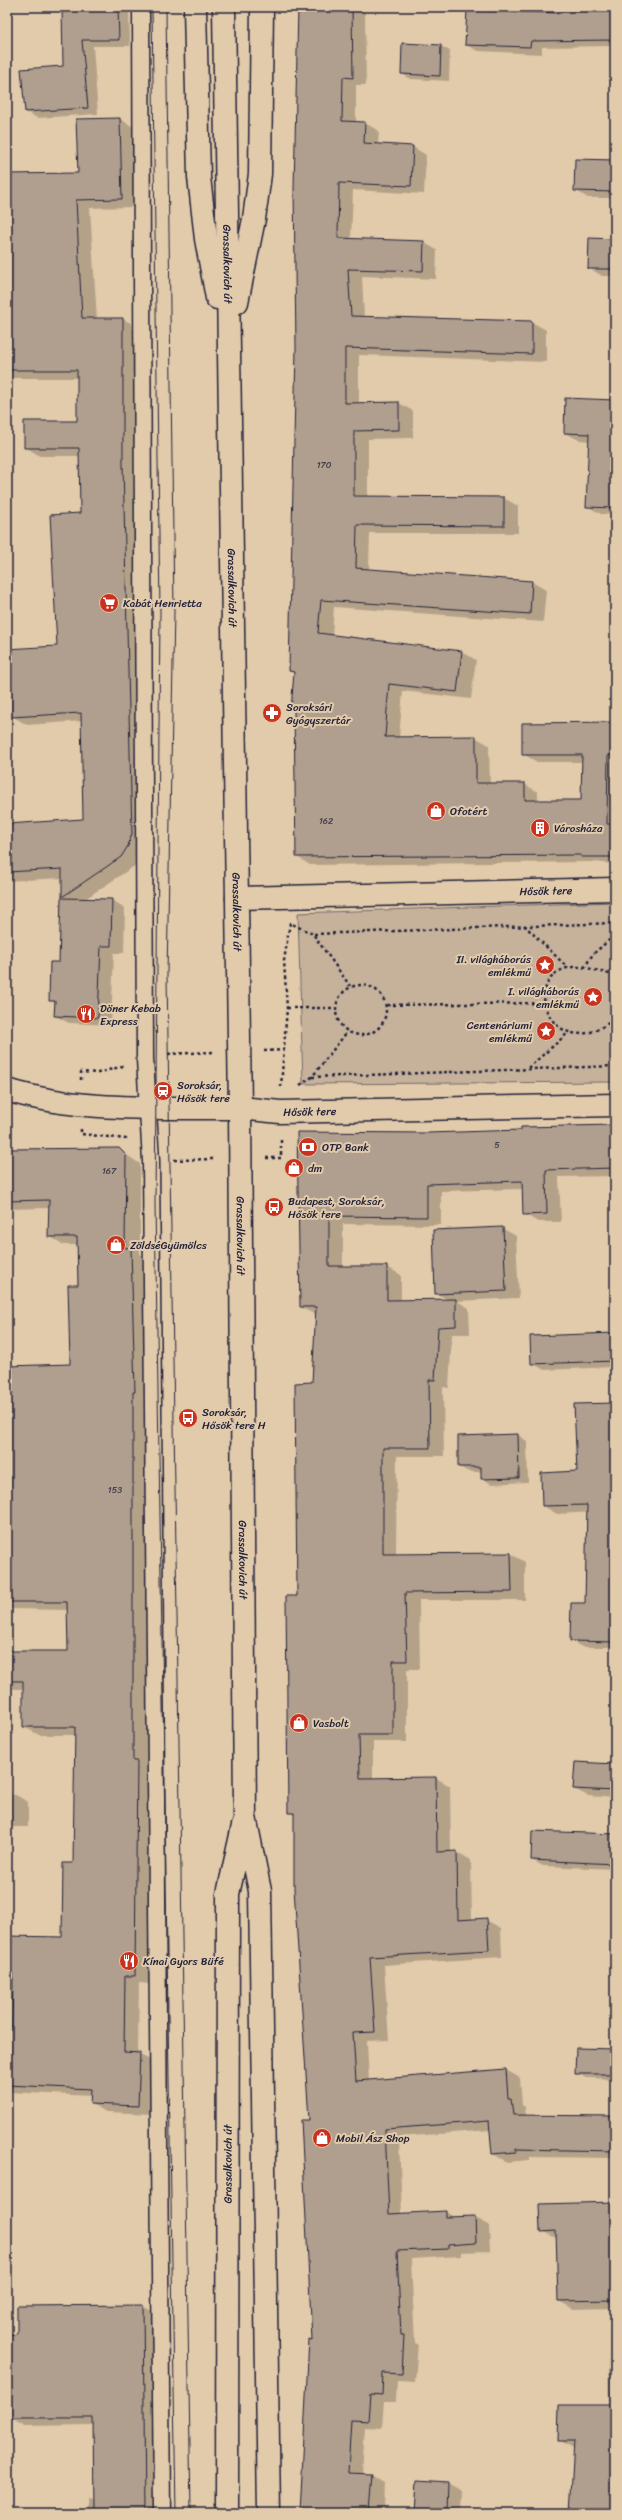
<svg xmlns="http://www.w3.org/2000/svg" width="622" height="2520" viewBox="0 0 622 2520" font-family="Sriracha,sans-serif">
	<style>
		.green { fill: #c6b29b; stroke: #746a6b }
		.shadow { fill: #0003; fill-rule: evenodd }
		.building { fill: #b09e8e; stroke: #22223b }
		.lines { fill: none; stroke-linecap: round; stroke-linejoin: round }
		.lane-casing { stroke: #22223b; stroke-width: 19 }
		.street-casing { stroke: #22223b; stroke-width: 25 }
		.secondary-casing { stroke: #22223b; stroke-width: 25 }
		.primary-casing { stroke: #22223b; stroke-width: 25 }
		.path { stroke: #22223b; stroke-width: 2.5; stroke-dasharray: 3 3; stroke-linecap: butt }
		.lane { stroke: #e2cbab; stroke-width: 16 }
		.street { stroke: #e2cbab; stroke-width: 22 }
		.secondary { stroke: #e2cbab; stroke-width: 22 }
		.primary { stroke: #e2cbab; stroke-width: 22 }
		.tram { stroke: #22223b; stroke-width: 1 }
		.labels { text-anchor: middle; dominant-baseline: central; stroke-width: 4; stroke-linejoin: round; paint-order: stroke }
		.number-label { font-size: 9px; fill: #464150 }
		.street-label { font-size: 11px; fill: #22223b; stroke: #e2cbab }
		.poi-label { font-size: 11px; fill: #22223b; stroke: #e2cbab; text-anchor: start }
	</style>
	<rect width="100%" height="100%" fill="#e2cbab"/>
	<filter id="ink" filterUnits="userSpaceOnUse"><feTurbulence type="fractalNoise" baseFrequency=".025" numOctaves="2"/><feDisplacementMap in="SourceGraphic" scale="8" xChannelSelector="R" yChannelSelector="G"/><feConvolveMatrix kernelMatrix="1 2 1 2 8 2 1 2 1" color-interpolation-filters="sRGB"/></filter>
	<g filter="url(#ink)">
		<path class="green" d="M615 902V1082L303 1084 298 913Z"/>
		<g class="shadow">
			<path d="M63 7H129L130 46H93L98 114 37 118 26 112 64 67Z"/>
			<path d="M299 7H357L365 12 366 85H356V122L365 123 379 131 378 145 413 147 426 155 424 194 353 190 351 240 423 242 437 250 436 279 362 276 364 317 532 322 546 330V362L359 355V403H399L413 411V438L368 439V497L504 498 518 506V533H370L369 570 532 582 546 590 543 622 334 607 332 636 462 652 476 660 471 699 403 691 399 738 475 737 489 745 490 784H524L538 792V801H582L583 762H537L523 754 615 723V864L592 862 310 865 297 857 295 710 292 709 295 674 290 671 297 348Z"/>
			<path d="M615 8V46L542 47V54L478 51 466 45 562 14Z"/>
			<path d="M441 46 450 51 449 81 411 79 402 74Z"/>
			<path d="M120 119 135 128 137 207 90 208 97 319H123L138 327 143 855 136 865 85 899 112 900 125 908 124 953H114L111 1025 69 1023 55 1016V1003L50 1000 60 963 66 899 63 897V878L7 881V825L84 820 83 721 27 725 12 716 58 647 81 514 80 456H40L25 447 78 422V378H7V175L79 174 77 120Z"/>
			<path d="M615 161V198H588L575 190Z"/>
			<path d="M615 240V276H602L589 268Z"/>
			<path d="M615 401V514H601L587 506 590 441 579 440 565 433Z"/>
			<path d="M615 1126V1176L559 1177 561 1222H538L524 1214 523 1189 441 1191V1225L343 1224V1267H387L401 1275V1301L448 1300 436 1293 502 1228 516 1236 519 1298 457 1301 469 1308 470 1334H452L449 1388 443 1387 444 1456H397L396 1555 511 1554 525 1562V1600H419L420 1669H407V1742H373V1778H436L450 1786 451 1852H457L471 1860 472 1920H486L501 1928 502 1957 384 1965 389 2040 367 2041 369 2081 506 2070 520 2078 522 2105 525 2107 526 2116 615 2117V2158L530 2157V2160L507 2162 493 2154 491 2130 399 2137 402 2214 446 2212 455 2218 474 2217 489 2225 490 2251 461 2252V2256L411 2259 415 2343 418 2344 415 2382 397 2381 396 2402H384L382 2428 365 2427 362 2474 370 2475 384 2483 383 2513H301L313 2341 310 2121 295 1816 289 1812 298 1597 316 1315 300 1307 298 1133 428 1134Z"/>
			<path d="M118 1149 140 1164V1254L145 1257 148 1768 152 1771 149 1984 139 1983 138 2054 155 2062 152 2114 106 2112 91 2104 92 2096 7 2092V2027L13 2028 14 1982 7 1981V1937L63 1938 74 1864 76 1735H39L24 1727V1689H7V1367L71 1365 80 1286 78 1245H64L49 1236 50 1208 7 1209V1150ZM8 1609 68 1610 69 1652H8Z"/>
			<path d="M615 1334V1367L544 1370 532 1363Z"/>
			<path d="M615 1404V1511L557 1514 543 1506 578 1472Z"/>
			<path d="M518 1435 527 1441 528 1482 491 1484 482 1478V1472H469L459 1467Z"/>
			<path d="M615 1542V1647H582L571 1641Z"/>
			<path d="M615 1765V1798L588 1796 574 1789Z"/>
			<path d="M7 1794 16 1795 28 1802V1827H7Z"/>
			<path d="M615 1835V1869L543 1866 532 1860Z"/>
			<path d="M615 2050V2079L586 2078 576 2073Z"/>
			<path d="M615 2203V2308L573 2309 559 2301 558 2239 541 2231Z"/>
			<path d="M143 2306 157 2314 158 2513H88V2498L95 2499 94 2425 25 2426 11 2418V2411L7 2412V2336L18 2335Z"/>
			<path d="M608 2360H615V2513H573L571 2512 575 2449 559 2440 609 2406Z"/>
			<path d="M418 2481 449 2483 463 2491 462 2513H416Z"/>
		</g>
		<g class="building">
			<path d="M62 7H118L119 40H82L88 108 25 112 21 69 63 66Z"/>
			<path d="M298 7H352L353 78 343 77 342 121 365 122 364 143 413 146 411 186 339 183 338 238 424 241 423 271 348 269 351 316 532 321V354L345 348V403L399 402V430L354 431V496L504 497V526L357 525 356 568 532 581 530 614 321 600 318 633 462 651 457 692 389 684 385 737 476 736V783H525V800H581L582 755H522V723L615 722V755H608L607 824H615V857H581V855L296 857 294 710H291L294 672 289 671 296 348 294 188Z"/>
			<path d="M615 7V40L531 41 530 47 465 45 467 10 561 13V8Z"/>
			<path d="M402 43 441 45 440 76 401 74Z"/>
			<path d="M120 118 122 199 76 200 82 318H123V464L132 834 128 846 121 857 62 897V869L7 872V824L83 819 81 713 11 717 7 649 57 646 50 515 80 513 79 448H24V421H77V370H7V174L78 173 76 119Z"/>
			<path d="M575 159 615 160V192L574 191Z"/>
			<path d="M589 238 615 239V269H588Z"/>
			<path d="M565 398 615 400V508L586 507 589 434 564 433Z"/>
			<path d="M61 898 112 899 111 946H101L98 1018 54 1016 55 1001H49L50 962H59Z"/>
			<path d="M615 1125V1168L546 1170 547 1214 523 1215 522 1181 427 1184V1217L329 1216V1266H387V1300L456 1299V1326L438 1327 435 1380H429L430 1448H383V1554L511 1553 512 1592 405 1593 407 1661H393V1735H359L360 1778 436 1777 437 1852 457 1851 458 1920 487 1918 489 1950 370 1957 375 2032 353 2033 356 2081 506 2069 508 2098H511L513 2115 615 2116V2151L516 2149V2152L492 2154 489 2121 385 2129 389 2214 446 2211V2217L475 2216 476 2243 448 2245V2249L397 2251 401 2335H404L402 2374 383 2373 382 2395 370 2394 368 2421 351 2420 348 2473 371 2474 368 2513H300L309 2339 312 2340 301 2120H309L294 1888V1813H288L286 1596H297L295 1383 312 1382 316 1307H300L297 1132 428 1133 521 1130V1127Z"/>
			<path d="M119 1148 126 1155 125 1248 131 1247 135 1392H133V1761H137L135 1976H125L124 2052 140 2053 138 2106 90 2104 91 2089 7 2085V2026H12L13 1974H7V1936L62 1937 63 1863H73L75 1727H23V1681H7V1651H68L67 1602H7V1366L70 1364 68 1285H78L77 1237H48L49 1200 7 1201V1149Z"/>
			<path d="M503 1227 506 1291 435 1294 433 1230Z"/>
			<path d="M615 1333V1361L531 1364 530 1336Z"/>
			<path d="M615 1403V1642L570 1641 571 1603H585L587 1505 542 1506 541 1473 577 1471 574 1404Z"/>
			<path d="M518 1434 519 1478 481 1479V1467H458V1436Z"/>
			<path d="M575 1762 615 1764V1791L573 1789Z"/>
			<path d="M532 1831 615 1834V1864L531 1860Z"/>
			<path d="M576 2048 615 2049V2074H575Z"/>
			<path d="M615 2202V2300L558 2301 556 2231 540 2232 539 2204Z"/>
			<path d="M143 2305 145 2513H94L93 2418H10V2404H7V2335L17 2334V2306Z"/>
			<path d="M559 2405H615V2513L570 2512 574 2441H558Z"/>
			<path d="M417 2480 449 2482 448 2513H415Z"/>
		</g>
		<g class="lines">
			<defs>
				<path id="lane" d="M141 7 145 1059 151 1161 162 2513"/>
				<g id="street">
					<path id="s1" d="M237 898 615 889"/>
					<path id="s2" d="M240 1108 280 1112 615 1105"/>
				</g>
				<path id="secondary" d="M7 1090C81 1113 163 1107 240 1108"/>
				<g id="primary">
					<path d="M195 7 199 177 206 239 217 298"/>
					<path id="s3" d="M224 7 240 1108 245 1817 260 1891 269 2513"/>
					<path d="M237 302 254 219 260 174 262 7"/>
					<path id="s4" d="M227 2513 228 1894 243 1826"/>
				</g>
			</defs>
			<use href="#lane" class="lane-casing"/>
			<use href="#street" class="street-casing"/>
			<use href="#secondary" class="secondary-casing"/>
			<use href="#primary" class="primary-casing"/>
			<g class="path">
				<path d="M524 925 568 968"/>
				<path d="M314 934 615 923"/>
				<path d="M584 968 593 954 615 935"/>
				<circle cx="361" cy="1010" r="25"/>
				<path d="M615 1001 613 975C600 972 581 964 567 968 526 980 545 1041 587 1033 597 1031 607 1024 615 1019"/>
				<path d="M387 1005 544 1003"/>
				<path d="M287 1008H335"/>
				<path d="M264 1051 285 1050"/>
				<path d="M168 1054 215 1052"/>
				<path d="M528 1068 568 1033"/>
				<path d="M312 1077 615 1066"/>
				<path d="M81 1080V1072L98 1073 123 1066"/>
				<path d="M300 1085 312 1077 347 1032"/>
				<path d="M281 1087 287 1008 284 961 290 923 313 934 350 986"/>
				<path d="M81 1129V1134L126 1139 127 1142"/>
				<path d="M266 1158H281V1138"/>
				<path d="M174 1160 215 1159"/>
			</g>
			<use href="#lane" class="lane"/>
			<use href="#street" class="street"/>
			<use href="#secondary" class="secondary"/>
			<use href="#primary" class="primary"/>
			<g class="tram">
				<path d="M152 7 160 611 155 1204 176 2513"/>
				<path d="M166 7 174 611 167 974 191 2513"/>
			</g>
		</g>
	</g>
	<defs>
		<symbol id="supermarket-disc" viewBox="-11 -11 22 22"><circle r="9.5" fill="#c8321e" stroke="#e2cbab"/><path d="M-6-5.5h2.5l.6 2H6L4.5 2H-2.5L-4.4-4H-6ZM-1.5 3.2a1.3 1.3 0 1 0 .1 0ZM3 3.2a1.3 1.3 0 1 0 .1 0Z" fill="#fff"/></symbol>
		<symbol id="pharmacy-disc" viewBox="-11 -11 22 22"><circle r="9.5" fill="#c8321e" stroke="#e2cbab"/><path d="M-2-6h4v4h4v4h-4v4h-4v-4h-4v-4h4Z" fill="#fff"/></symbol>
		<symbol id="shop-disc" viewBox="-11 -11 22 22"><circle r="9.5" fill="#c8321e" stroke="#e2cbab"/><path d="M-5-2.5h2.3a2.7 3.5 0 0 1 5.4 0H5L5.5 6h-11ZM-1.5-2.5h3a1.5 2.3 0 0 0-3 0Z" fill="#fff"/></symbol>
		<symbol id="building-disc" viewBox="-11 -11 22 22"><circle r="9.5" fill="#c8321e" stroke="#e2cbab"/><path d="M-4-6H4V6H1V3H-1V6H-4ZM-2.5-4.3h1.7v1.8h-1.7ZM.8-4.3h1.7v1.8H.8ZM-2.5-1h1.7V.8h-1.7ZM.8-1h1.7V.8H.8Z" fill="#fff"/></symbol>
		<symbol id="sight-disc" viewBox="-11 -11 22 22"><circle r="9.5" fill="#c8321e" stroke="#e2cbab"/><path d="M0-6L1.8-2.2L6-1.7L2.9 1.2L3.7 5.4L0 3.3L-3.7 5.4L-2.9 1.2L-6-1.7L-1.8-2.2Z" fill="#fff"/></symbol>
		<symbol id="restaurant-disc" viewBox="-11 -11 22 22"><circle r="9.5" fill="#c8321e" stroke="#e2cbab"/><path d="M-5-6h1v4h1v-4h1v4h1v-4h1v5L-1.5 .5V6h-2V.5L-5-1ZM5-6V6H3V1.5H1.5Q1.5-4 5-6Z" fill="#fff"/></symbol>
		<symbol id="station-disc" viewBox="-11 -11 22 22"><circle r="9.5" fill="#c8321e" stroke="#e2cbab"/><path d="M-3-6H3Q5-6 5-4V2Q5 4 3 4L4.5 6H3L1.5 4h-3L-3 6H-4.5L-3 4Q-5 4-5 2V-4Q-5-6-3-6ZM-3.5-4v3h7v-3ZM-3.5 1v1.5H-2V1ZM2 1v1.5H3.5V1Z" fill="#fff"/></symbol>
		<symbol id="bank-disc" viewBox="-11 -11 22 22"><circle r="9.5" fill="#c8321e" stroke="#e2cbab"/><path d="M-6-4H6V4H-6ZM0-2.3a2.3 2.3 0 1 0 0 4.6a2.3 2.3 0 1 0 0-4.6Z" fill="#fff"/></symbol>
		<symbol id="bus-disc" viewBox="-11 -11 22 22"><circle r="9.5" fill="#c8321e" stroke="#e2cbab"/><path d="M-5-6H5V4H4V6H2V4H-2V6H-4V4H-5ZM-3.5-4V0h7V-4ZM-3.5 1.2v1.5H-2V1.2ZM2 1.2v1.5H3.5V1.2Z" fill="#fff"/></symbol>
	</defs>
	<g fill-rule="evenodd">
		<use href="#supermarket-disc" x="98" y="592" width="22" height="22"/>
		<use href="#pharmacy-disc" x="261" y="702" width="22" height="22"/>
		<use href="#shop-disc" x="425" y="800" width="22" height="22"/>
		<use href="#building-disc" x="529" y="817" width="22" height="22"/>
		<use href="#sight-disc" x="534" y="954" width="22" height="22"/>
		<use href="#sight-disc" x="582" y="986" width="22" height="22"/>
		<use href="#restaurant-disc" x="75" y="1003" width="22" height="22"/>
		<use href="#sight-disc" x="535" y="1020" width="22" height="22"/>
		<use href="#station-disc" x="152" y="1080" width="22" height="22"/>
		<use href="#bank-disc" x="297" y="1136" width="22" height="22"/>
		<use href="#shop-disc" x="283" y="1157" width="22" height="22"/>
		<use href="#bus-disc" x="263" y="1196" width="22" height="22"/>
		<use href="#shop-disc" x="105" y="1234" width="22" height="22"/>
		<use href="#bus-disc" x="177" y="1407" width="22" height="22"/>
		<use href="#shop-disc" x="288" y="1712" width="22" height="22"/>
		<use href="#restaurant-disc" x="118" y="1950" width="22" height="22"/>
		<use href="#shop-disc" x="311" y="2127" width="22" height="22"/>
	</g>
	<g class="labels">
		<g class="number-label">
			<text x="324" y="465">170</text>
			<text x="326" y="821">162</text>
			<text x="497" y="1145">5</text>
			<text x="109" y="1171">167</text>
			<text x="115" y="1490">153</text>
		</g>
		<g class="street-label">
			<text stroke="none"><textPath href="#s3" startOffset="257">Grassalkovich út</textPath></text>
			<text stroke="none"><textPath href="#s3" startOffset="581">Grassalkovich út</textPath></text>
			<text stroke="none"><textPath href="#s1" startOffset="309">Hősök tere</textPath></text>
			<text stroke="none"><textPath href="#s3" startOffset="905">Grassalkovich út</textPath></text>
			<text stroke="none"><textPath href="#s2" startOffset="70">Hősök tere</textPath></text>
			<text stroke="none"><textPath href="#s3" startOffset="1229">Grassalkovich út</textPath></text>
			<text stroke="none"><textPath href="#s3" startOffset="1553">Grassalkovich út</textPath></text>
			<text stroke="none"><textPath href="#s4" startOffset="349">Grassalkovich út</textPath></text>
		</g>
		<g class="poi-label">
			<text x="123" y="603">Kabát Henrietta</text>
			<text x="286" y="707">Soroksári<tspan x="286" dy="13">Gyógyszertár</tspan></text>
			<text x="450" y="811">Ofotért</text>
			<text x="554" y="828">Városháza</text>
			<text x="531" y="959" text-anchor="end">II. világháborús<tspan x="531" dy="13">emlékmű</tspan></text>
			<text x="579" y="991" text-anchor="end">I. világháborús<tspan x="579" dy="13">emlékmű</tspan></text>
			<text x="100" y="1008">Döner Kebab<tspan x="100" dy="13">Express</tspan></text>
			<text x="532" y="1025" text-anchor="end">Centenáriumi<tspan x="532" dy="13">emlékmű</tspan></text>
			<text x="177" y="1085">Soroksár,<tspan x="177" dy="13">Hősök tere</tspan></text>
			<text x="322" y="1147">OTP Bank</text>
			<text x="308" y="1168">dm</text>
			<text x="288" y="1201">Budapest, Soroksár,<tspan x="288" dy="13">Hősök tere</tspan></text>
			<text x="130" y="1245">ZöldséGyümölcs</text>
			<text x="202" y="1412">Soroksár,<tspan x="202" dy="13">Hősök tere H</tspan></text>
			<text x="313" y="1723">Vasbolt</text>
			<text x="143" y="1961">Kínai Gyors Büfé</text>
			<text x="336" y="2138">Mobil Ász Shop</text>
		</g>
	</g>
	<rect width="622" height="2520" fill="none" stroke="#e2cbab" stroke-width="24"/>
	<rect x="12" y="12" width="598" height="2496" fill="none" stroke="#22223b" stroke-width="1.5" filter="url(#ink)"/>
</svg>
